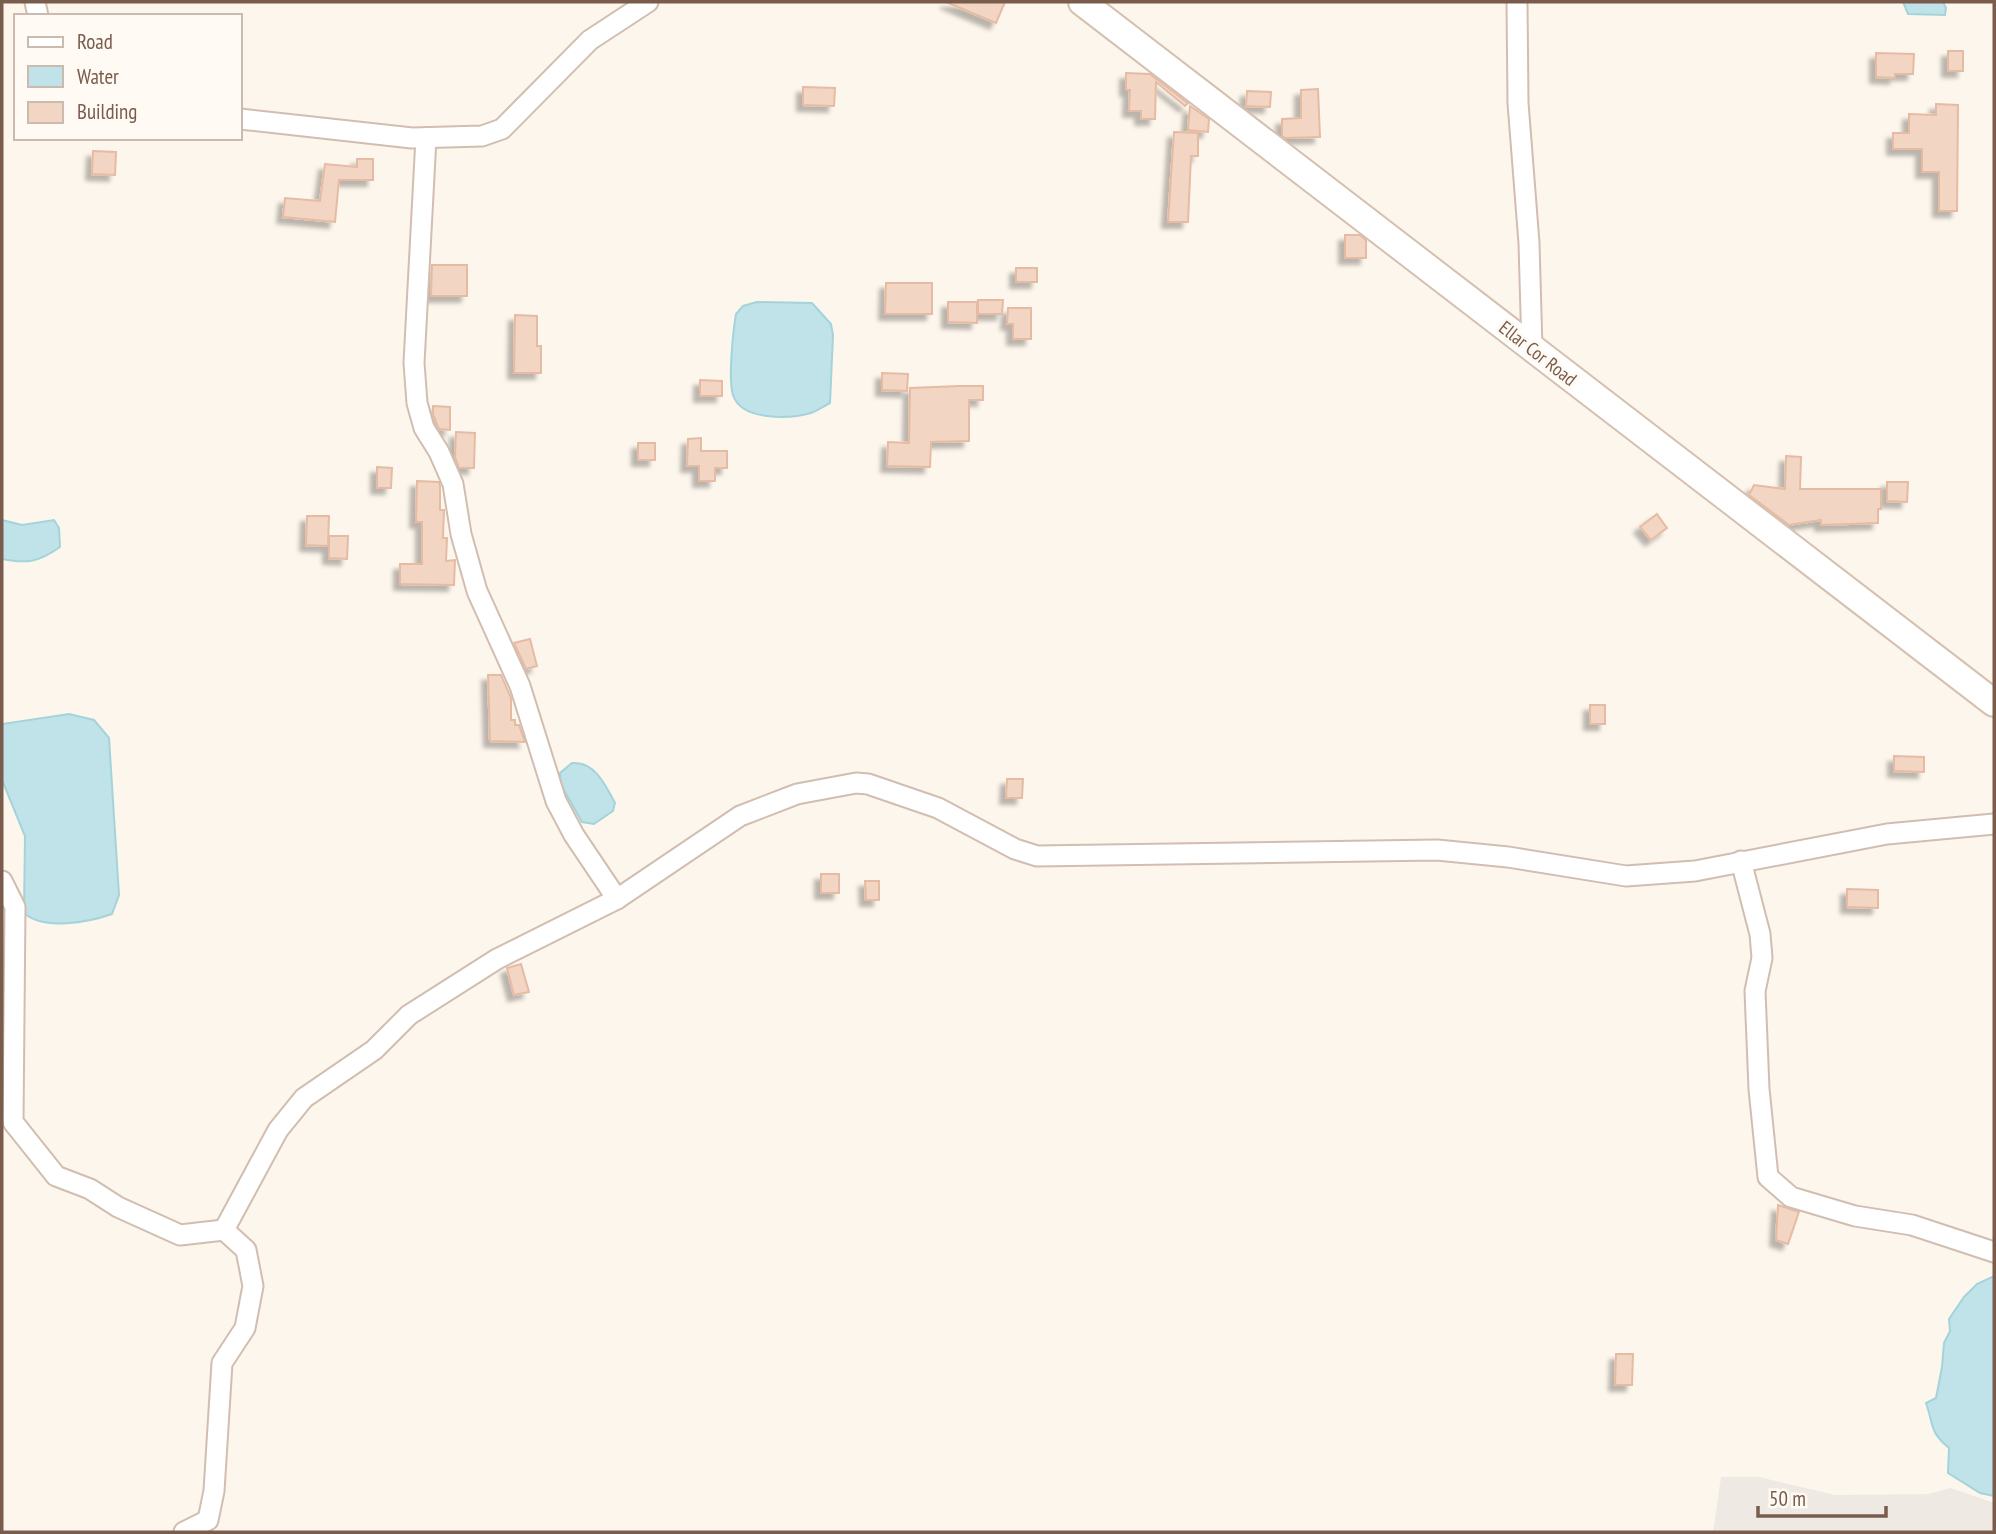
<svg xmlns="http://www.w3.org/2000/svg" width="1996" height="1534" viewBox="0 0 1996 1534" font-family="'PT Sans Narrow',sans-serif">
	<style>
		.industrial { fill: #efe9e4 }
		.water { fill: #bfe3e8; stroke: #a5d3da; stroke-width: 2 }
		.building { fill: #f3d5c3; stroke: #e6bba3; stroke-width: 2; filter: url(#shadow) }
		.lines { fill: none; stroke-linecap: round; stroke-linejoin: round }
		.street-casing { stroke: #d1beb0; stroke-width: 23 }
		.secondary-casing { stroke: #d6c0b0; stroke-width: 30 }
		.street { stroke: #fff; stroke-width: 19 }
		.secondary { stroke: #fff; stroke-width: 26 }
		.labels { text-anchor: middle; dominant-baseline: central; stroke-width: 6; stroke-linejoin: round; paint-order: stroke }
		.street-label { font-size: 19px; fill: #7a5c4d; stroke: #fffaf3 }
	</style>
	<defs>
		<filter id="shadow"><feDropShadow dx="-6" dy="6" stdDeviation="2" flood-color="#0004"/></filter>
	</defs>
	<rect width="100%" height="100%" fill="#fdf6ec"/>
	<path class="industrial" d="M1721 1477H1759L1835 1495 1928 1494 1951 1488 1994 1503V1532H1713Z"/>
	<g class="water">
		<path d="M1903 2H1943L1946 8 1945 15 1908 14Z"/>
		<path d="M757 302 812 303 831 324 833 335 830 403C824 406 817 411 811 413 790 419 741 421 733 395 728 379 733 332 736 314L743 306Z"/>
		<path d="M2 520 22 525 54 520 59 528 60 547C39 562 27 564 2 559Z"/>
		<path d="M69 714 94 720 109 738 119 895 112 914C89 922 44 931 24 913L25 836 2 780V724Z"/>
		<path d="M572 763C595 761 606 786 615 803L613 811 594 824 582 822 561 785 560 773Z"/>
		<path d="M1994 1276V1496L1980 1493 1948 1473 1949 1448C1929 1432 1934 1425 1926 1403L1936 1398 1942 1367 1944 1343 1950 1331 1949 1319 1964 1297 1977 1284Z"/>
	</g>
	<g class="building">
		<path d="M946 2H1005L996 23Z"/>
		<rect x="1948" y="51" width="15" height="20"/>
		<path d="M1876 53 1914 54 1913 74H1895V78L1876 77Z"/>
		<path d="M1126 73 1150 74 1188 103 1185 106 1156 82 1155 119H1141V111H1129L1130 90H1126Z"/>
		<path d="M803 87 835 88 834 106 803 105Z"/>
		<path d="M1318 89 1320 137 1285 138 1282 136V119L1301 118V90Z"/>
		<path d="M1247 91 1271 92 1270 107 1246 106Z"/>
		<path d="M1936 104 1958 105 1957 211H1939V172H1922V149H1893V133H1909V114L1936 115Z"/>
		<path d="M1190 106 1209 119 1208 132 1188 130Z"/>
		<path d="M1174 132 1198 133V156H1191L1188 222H1168Z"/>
		<path d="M93 151 116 152 115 175 92 174Z"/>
		<path d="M357 159H373V180H339L335 222 283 217 285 198 320 201 325 164 357 167Z"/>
		<path d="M1345 235H1360L1366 240V258H1345Z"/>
		<path d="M432 265H467V296H431Z"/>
		<rect x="1016" y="268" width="21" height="14"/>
		<path d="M886 283H932V314H885Z"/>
		<path d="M978 300H1003L1002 314H978Z"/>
		<path d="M948 302H977V323L948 322Z"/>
		<path d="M1008 308H1031V339H1013V324H1007Z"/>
		<path d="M515 315 537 316V346H541V373H514Z"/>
		<path d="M882 373 908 374 907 391 882 390Z"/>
		<path d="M700 380 722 381V396H700Z"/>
		<path d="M960 386H983V400H969V441L931 442 930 467 887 466 888 442 909 443 910 388Z"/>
		<path d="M433 406 450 407V430L439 429 433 414Z"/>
		<path d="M456 432 475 433 474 468H459L455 457Z"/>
		<path d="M701 438V451H727V468H715V481H699V466H687L688 439Z"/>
		<rect x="638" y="443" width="17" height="17"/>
		<path d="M1786 456 1801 457 1800 489H1881V509H1878V523L1821 525V520L1789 525 1749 495 1754 485 1785 489Z"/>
		<path d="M377 467 392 468 391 488H377Z"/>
		<path d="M417 481 439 482 440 486V510H444L443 538H447L446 561 455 560 454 585 400 584V564H422V522H416Z"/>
		<path d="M1887 482H1908L1907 502 1887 501Z"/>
		<path d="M1657 514 1667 528 1651 540 1640 527Z"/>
		<path d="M307 516H329L328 546 306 545Z"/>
		<path d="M329 536H348L347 559 329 558Z"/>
		<path d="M530 639 537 666 526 669 514 643Z"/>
		<path d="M488 675H501L511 698V720H515V725H519L525 742 490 741Z"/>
		<rect x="1590" y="705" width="15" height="19"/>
		<path d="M1894 756 1924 757V772L1894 771Z"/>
		<path d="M1007 779H1023L1022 798H1006Z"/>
		<rect x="821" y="874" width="18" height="19"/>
		<path d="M865 881H879V900H866Z"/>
		<path d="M1847 889 1878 890V908L1847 907Z"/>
		<path d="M521 964 529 992 514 995 507 968Z"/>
		<path d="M1778 1205 1799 1212 1788 1244 1776 1240Z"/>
		<path d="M1616 1354H1633L1632 1385H1615Z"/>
	</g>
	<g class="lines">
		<defs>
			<g id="street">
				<path d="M35 2 38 16"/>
				<path d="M1517 2 1518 103 1529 243 1532 349"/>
				<path d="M240 119 412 138 482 136 502 129 590 40 648 2"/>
				<path d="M426 138 414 363 417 403 424 428 439 452 453 484 461 534 477 591 520 686 556 801 574 835 617 899"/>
				<path d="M1741 861 1760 934 1762 958 1755 991 1759 1089 1768 1177 1791 1197 1855 1216 1912 1225 1994 1252"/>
				<path d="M2 881 15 907 13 1122 56 1176 90 1189 118 1207 180 1235 224 1230 246 1250 253 1286 245 1328 222 1363 214 1491 208 1520 184 1532"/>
				<path d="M224 1230 278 1130 304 1098 374 1050 409 1015 497 959 617 899 740 816 797 794 856 783 868 784 938 808 1015 849 1037 856 1437 850 1508 857 1626 876 1695 871 1887 834 1994 824"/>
			</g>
			<path id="secondary" d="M1082 2 1994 703"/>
		</defs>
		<use href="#street" class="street-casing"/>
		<use href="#secondary" class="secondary-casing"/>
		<use href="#street" class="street"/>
		<use href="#secondary" class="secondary"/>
	</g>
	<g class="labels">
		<g class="street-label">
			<text transform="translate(1538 353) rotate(38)">Ellar Cor Road</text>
		</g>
	</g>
	<rect width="1996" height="1534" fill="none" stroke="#7a5c4d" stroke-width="7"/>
	<rect x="14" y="14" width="228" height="126" fill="#fffaf3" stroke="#cabbb1" stroke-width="2"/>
	<rect x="28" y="37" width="35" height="10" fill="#ffffff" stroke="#cabbb1" stroke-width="2"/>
	<text x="77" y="49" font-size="21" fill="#7a5c4d">Road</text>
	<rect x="28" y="66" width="35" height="21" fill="#bfe3e8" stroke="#cabbb1" stroke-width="2"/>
	<text x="77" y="84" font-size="21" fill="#7a5c4d">Water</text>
	<rect x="28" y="102" width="35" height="21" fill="#f3d5c3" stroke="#cabbb1" stroke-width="2"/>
	<text x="77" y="119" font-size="21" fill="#7a5c4d">Building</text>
	<path d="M1758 1506v10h128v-10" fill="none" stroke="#7a5c4d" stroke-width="3.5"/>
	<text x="1769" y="1506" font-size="21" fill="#7a5c4d" stroke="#fffaf3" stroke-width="5" paint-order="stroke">50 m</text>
</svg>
